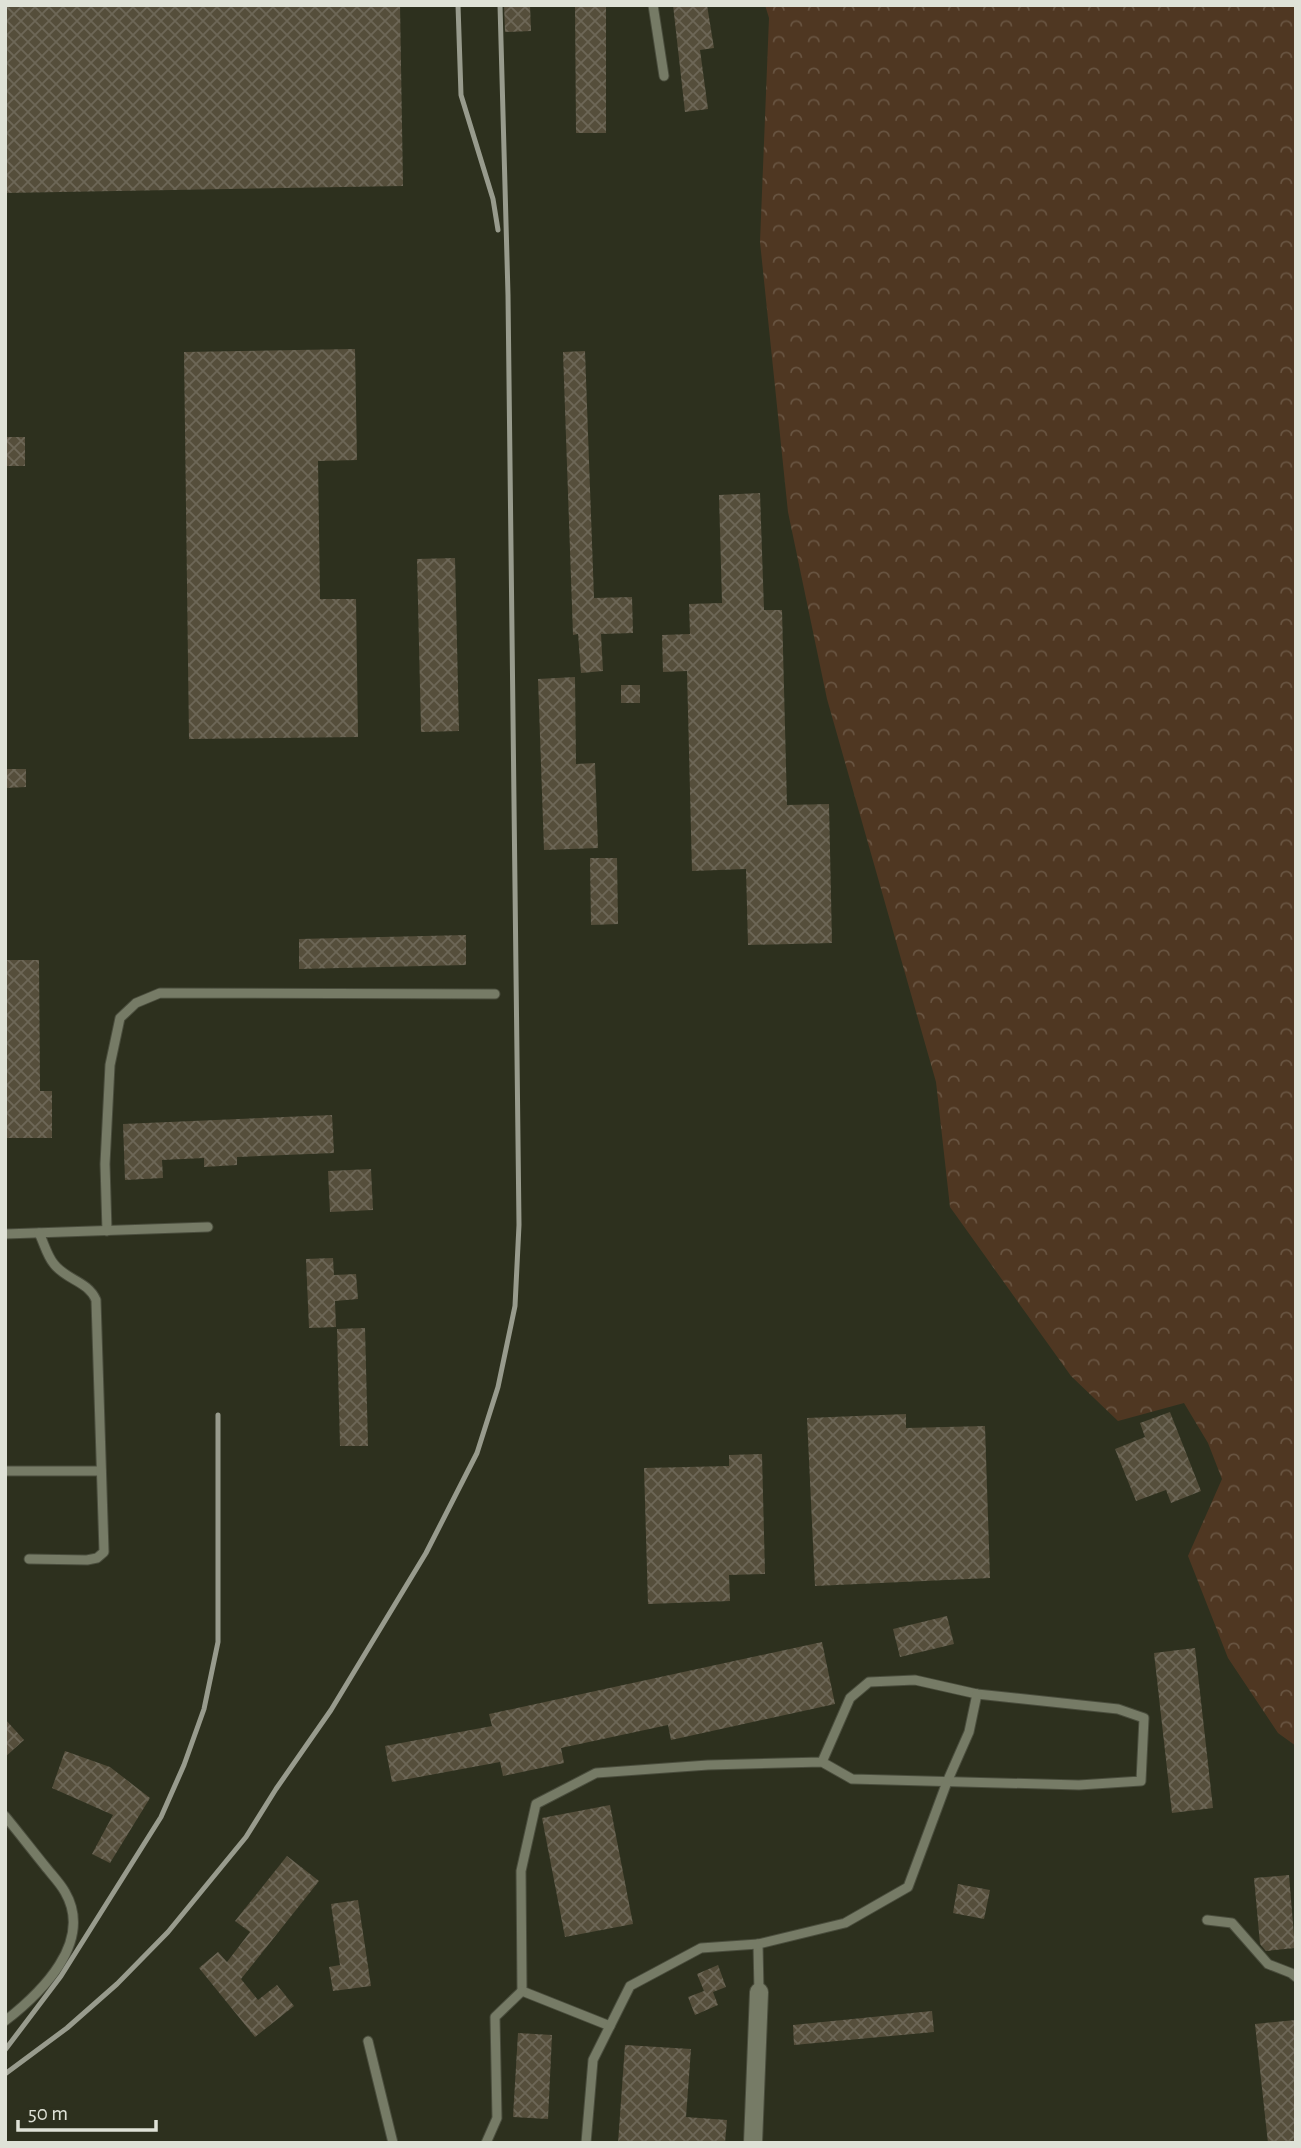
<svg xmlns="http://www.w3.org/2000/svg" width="1301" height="2148" viewBox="0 0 1301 2148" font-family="'Alegreya Sans',sans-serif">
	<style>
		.forest { fill: url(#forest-crowns) }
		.building { fill: url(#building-cross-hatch) }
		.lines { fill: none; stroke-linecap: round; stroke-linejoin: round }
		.service-casing { stroke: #4a4d3d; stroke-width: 11 }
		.minor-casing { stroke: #4a4d3d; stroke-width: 20 }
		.service { stroke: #767b66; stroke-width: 9 }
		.minor { stroke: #767b66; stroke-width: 18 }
		.rail { stroke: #989b8d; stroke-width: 5 }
	</style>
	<defs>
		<pattern id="forest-crowns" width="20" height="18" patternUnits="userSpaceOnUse" patternTransform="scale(1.75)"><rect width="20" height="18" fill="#4f3722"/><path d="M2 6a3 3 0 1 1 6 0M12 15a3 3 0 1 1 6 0" fill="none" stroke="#685441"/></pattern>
		<pattern id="building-cross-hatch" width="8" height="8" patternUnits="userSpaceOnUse" patternTransform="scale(1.75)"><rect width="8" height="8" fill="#554e3b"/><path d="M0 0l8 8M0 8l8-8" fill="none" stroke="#6d6757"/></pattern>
	</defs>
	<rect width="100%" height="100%" fill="#2d301e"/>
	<path class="forest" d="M765 5H1296V1746L1278 1733 1228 1658 1188 1556 1222 1479 1208 1443 1184 1403 1118 1421 1071 1376 950 1207 936 1082 827 699 788 512 760 242 769 18Z"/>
	<g class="building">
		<path d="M5 5H400L403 186 5 193Z"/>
		<path d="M504 5H530L531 31 505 32Z"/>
		<path d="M575 5H606V133H576Z"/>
		<path d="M673 5H707L714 48 700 50 708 109 685 112Z"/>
		<path d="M355 349 357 460 318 461 320 599H356L358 737 189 739 184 352Z"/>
		<path d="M585 351 594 598 632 597 633 633 601 634 603 671 581 673 578 634 573 635 563 352Z"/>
		<rect x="5" y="437" width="20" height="29"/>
		<path d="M760 493 764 610H782L787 805 829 804 832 943 748 945 746 869 692 871 687 671 663 672 662 635 690 634 689 604 722 603 719 495Z"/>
		<path d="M455 558 459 731 421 732 417 559Z"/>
		<path d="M575 677 576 764 595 763 598 848 544 850 538 679Z"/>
		<rect x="621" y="685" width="19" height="18"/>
		<path d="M5 769H26V787L5 788Z"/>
		<path d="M590 858H617L618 924 591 925Z"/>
		<path d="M466 935V965L299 969V939Z"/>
		<path d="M5 960H39L40 1091H52V1138H5Z"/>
		<path d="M332 1115 334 1153 237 1157V1165L204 1167V1158L162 1160 163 1178 125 1180 123 1124Z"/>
		<path d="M371 1169 373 1210 330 1212 328 1171Z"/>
		<path d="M333 1258 334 1275 356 1274 358 1299 335 1301 336 1327 309 1328 306 1259Z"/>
		<path d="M365 1328 368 1446H340L337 1329Z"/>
		<path d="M1170 1412 1201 1491 1171 1503 1166 1490 1136 1501 1115 1449 1145 1437 1140 1423Z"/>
		<path d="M906 1414V1428L985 1426 990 1578 815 1586 807 1418Z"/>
		<path d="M762 1454 765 1574 729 1575 730 1601 648 1604 644 1468 729 1466V1455Z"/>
		<path d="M947 1616 954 1644 900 1657 893 1629Z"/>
		<path d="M822 1642 835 1704 671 1740 668 1725 561 1748 564 1763 503 1776 500 1762 392 1782 385 1746 492 1726 489 1714Z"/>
		<path d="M1195 1648 1213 1808 1172 1813 1154 1653Z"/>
		<path d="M5 1719 24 1740 5 1757Z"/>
		<path d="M65 1751 110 1767 150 1798 110 1863 92 1854 113 1815 52 1788Z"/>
		<path d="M610 1805 633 1924 565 1937 542 1818Z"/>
		<path d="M287 1856 319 1881 241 1979 258 2000 277 1985 294 2006 255 2037 199 1968 218 1952 227 1962 250 1932 235 1921Z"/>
		<path d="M1289 1875 1295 1948 1266 1951 1260 1944 1254 1878Z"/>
		<path d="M958 1884 990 1890 984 1919 953 1913Z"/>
		<path d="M358 1900 371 1986 333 1991 329 1967 340 1965 331 1904Z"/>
		<path d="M718 1965 726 1987 713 1992 718 2005 695 2015 688 1997 704 1991 697 1974Z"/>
		<path d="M932 2011 934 2032 794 2045 793 2025Z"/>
		<path d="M1296 2020V2143H1268L1255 2024Z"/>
		<path d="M518 2033 552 2035 548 2119 513 2117Z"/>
		<path d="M625 2045 691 2049 686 2117 727 2120 725 2143H618Z"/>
	</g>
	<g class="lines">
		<defs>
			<g id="service">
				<path d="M653 5 664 76"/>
				<path d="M107 1231 105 1164 110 1065 120 1018 136 1003 160 993 495 994"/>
				<path d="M5 1234 208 1227"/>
				<path d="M5 1471H101"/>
				<path d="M29 1559 87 1560 97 1558 104 1552 96 1300C88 1281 66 1280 54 1264 47 1256 44 1243 39 1233"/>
				<path d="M5 1816C19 1833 32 1850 45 1866 52 1875 60 1883 65 1892 94 1942 41 1993 5 2021"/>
				<path d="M1207 1920 1232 1923 1268 1964 1291 1973 1296 1977"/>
				<path d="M758 1944 759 1992"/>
				<path d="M610 2026 522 1991 521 1871 536 1804 596 1773 708 1765 822 1762 852 1779 1079 1785 1141 1781 1144 1718 1118 1709 977 1694 915 1680 869 1682 850 1698 822 1762"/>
				<path d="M368 2041 393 2143"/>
				<path d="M486 2143 497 2118 495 2017 522 1991"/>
				<path d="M586 2143 593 2060 630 1986 701 1948 758 1944 845 1923 908 1887 947 1782 969 1732 977 1694"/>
			</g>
			<path id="minor" d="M753 2143 759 1992"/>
		</defs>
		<use href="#service" class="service-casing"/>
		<use href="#minor" class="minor-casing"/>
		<use href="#service" class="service"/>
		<use href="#minor" class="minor"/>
		<g class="rail">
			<path d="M458 5 461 95 493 199 498 230"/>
			<path d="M5 2050 61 1976 161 1817 184 1765 204 1709 218 1642V1415"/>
			<path d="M5 2074 67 2028 117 1984 168 1932 246 1837 276 1789 331 1710 426 1553 477 1453 498 1387 515 1306 519 1225 508 295 500 5"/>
		</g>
	</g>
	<rect width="1301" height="2148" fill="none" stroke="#dfe2d7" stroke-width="14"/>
	<path d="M18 2120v10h138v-10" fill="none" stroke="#dfe2d7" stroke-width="3.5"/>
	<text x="28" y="2120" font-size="21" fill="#dfe2d7" stroke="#2d301e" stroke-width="5" paint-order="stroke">50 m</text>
</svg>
